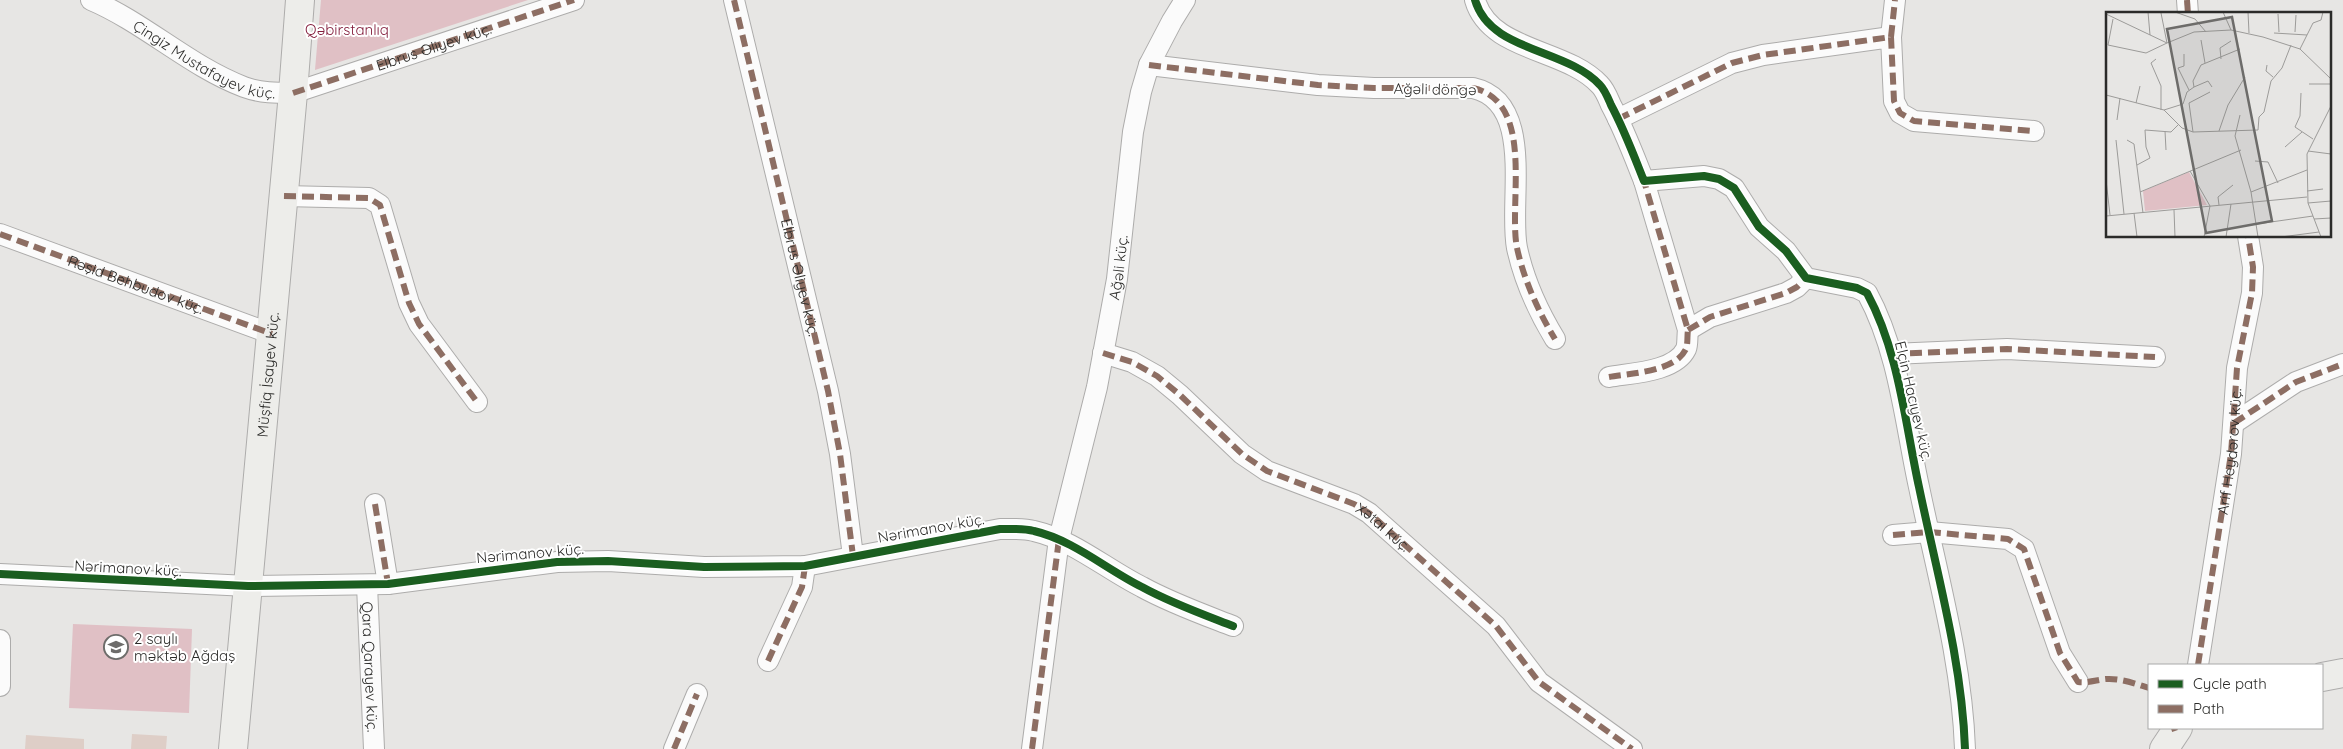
<svg xmlns="http://www.w3.org/2000/svg" width="2343" height="749" viewBox="0 0 2343 749" font-family="Quicksand,sans-serif">
	<style>
		.green { fill: #e0c0c5 }
		.building { fill: #decec7 }
		.lines { fill: none; stroke-linecap: round; stroke-linejoin: round }
		.street-casing { stroke: #adacab; stroke-width: 22 }
		.secondary-casing { stroke: #adacab; stroke-width: 30 }
		.street { stroke: #fbfbfb; stroke-width: 20 }
		.secondary { stroke: #ededea; stroke-width: 28 }
		.quiet { stroke: #8d6e63; stroke-width: 6; stroke-dasharray: 12 6; stroke-linecap: butt }
		.cycleway-casing { stroke: #fff; stroke-width: 11 }
		.cycleway { stroke: #1b5e20; stroke-width: 8 }
		.labels { text-anchor: middle; dominant-baseline: central; stroke-width: 4; stroke-linejoin: round; paint-order: stroke }
		.park-label { font-size: 15px; fill: #831d3c; stroke: #fff }
		.street-label { font-size: 15px; fill: #2b2b29; stroke: #fff }
		.poi-label { font-size: 15px; fill: #2b2b29; stroke: #fff; text-anchor: start }
		.inset-road { fill: none; stroke: #9c9b99; stroke-width: 1 }
		.view { fill: #6d6c6a; fill-opacity: 0.15; stroke: #6d6c6a; stroke-width: 2.5 }
		.inset-edge { fill: none; stroke: #2b2b29; stroke-width: 2.5 }
	</style>
	<rect width="100%" height="100%" fill="#e7e6e4"/>
	<g class="green">
		<path d="M321 0H528L315 70Z"/>
		<path d="M73 624 192 629 189 713 69 708Z"/>
	</g>
	<g class="building">
		<path d="M132 734 167 736 166 749H131Z"/>
		<path d="M26 735 84 739V749H25Z"/>
	</g>
	<g class="lines">
		<defs>
			<g id="street">
				<path id="s1" d="M91 0C145 23 189 66 244 87 260 93 277 93 293 93L574 0"/>
				<path id="s2" d="M734 0 828 391 840 454 853 556"/>
				<path d="M1475 0C1490 52 1566 48 1600 85 1605 90 1608 98 1611 105 1624 129 1634 156 1644 181L1704 176 1719 179 1734 188 1759 227 1786 251 1806 278 1857 288 1867 293C1899 352 1905 423 1919 487 1937 574 1962 661 1965 749"/>
				<path d="M2187 0 2188 14"/>
				<path d="M1891 37 1895 0"/>
				<path d="M1149 65 1318 85 1374 88H1473C1536 102 1508 203 1517 248 1524 280 1538 311 1555 339"/>
				<path d="M1618 119 1732 63 1763 55 1891 37 1894 101 1900 113 1914 121 2034 131"/>
				<path d="M284 196 369 198 380 205 409 303 419 324 477 402"/>
				<path d="M0 234 272 334"/>
				<path d="M1688 330 1710 317 1786 293 1797 287 1806 278"/>
				<path id="s3" d="M1103 353 1132 362 1157 376 1180 395 1242 454 1267 471 1354 504 1369 513 1496 626 1539 682 1632 749"/>
				<path d="M1892 354 2007 349 2155 357"/>
				<path d="M1609 377C1631 373 1675 372 1686 349 1688 344 1687 336 1688 330L1644 181"/>
				<path d="M2234 423 2296 382 2343 364"/>
				<path d="M375 504 388 584"/>
				<path d="M1893 535 1929 532 2008 539 2024 549 2060 653 2078 682"/>
				<path d="M0 574 248 586 388 584 557 562 608 561 704 567 805 566 1000 529C1011 529 1023 528 1034 531 1073 540 1106 569 1142 587 1171 603 1202 614 1233 626"/>
				<path id="s4" d="M367 585 374 749"/>
				<path d="M0 640V686"/>
				<path d="M768 661 802 587 805 566"/>
				<path d="M2198 665 2231 454 2237 368 2252 293 2253 267 2248 236"/>
				<path d="M674 749 697 694"/>
				<path id="s5" d="M1032 749 1059 539 1097 387 1117 279 1133 132 1141 92 1149 65 1172 21 1185 0"/>
			</g>
			<g id="secondary">
				<path d="M2322 677 2343 673"/>
				<path id="s6" d="M233 749 293 93 300 0"/>
				<path d="M2164 749 2178 728"/>
			</g>
		</defs>
		<use href="#street" class="street-casing"/>
		<use href="#secondary" class="secondary-casing"/>
		<use href="#street" class="street"/>
		<use href="#secondary" class="secondary"/>
		<g class="quiet">
			<path d="M734 0 828 391 840 454 853 556"/>
			<path d="M2187 0 2188 14"/>
			<path d="M1891 37 1895 0"/>
			<path d="M1149 65 1318 85 1374 88H1473C1536 102 1508 203 1517 248 1524 280 1538 311 1555 339"/>
			<path d="M293 93 574 0"/>
			<path d="M1618 119 1732 63 1763 55 1891 37 1894 101 1900 113 1914 121 2034 131"/>
			<path d="M284 196 369 198 380 205 409 303 419 324 477 402"/>
			<path id="s7" d="M0 234 272 334"/>
			<path d="M1688 330 1710 317 1786 293 1797 287 1806 278"/>
			<path d="M1103 353 1132 362 1157 376 1180 395 1242 454 1267 471 1354 504 1369 513 1496 626 1539 682 1632 749"/>
			<path d="M1892 354 2007 349 2155 357"/>
			<path d="M1609 377C1631 373 1675 372 1686 349 1688 344 1687 336 1688 330L1644 181"/>
			<path d="M2234 423 2296 382 2343 364"/>
			<path d="M375 504 388 584"/>
			<path d="M1893 535 1929 532 2008 539 2024 549 2060 653 2078 682C2089 683 2096 680 2106 679 2121 678 2136 684 2149 688"/>
			<path d="M768 661 802 587 805 566"/>
			<path id="s8" d="M2198 665 2231 454 2237 368 2252 293 2253 267 2248 236"/>
			<path d="M2174 728 2175 731"/>
			<path d="M674 749 697 694"/>
			<path d="M1032 749 1059 539 1062 541"/>
		</g>
		<defs>
			<g id="cycleway">
				<path d="M1475 0C1490 52 1566 48 1600 85 1605 90 1608 98 1611 105 1624 129 1634 156 1644 181L1704 176 1719 179 1734 188 1759 227 1786 251 1806 278 1857 288 1867 293C1899 352 1905 423 1919 487 1937 574 1962 661 1965 749"/>
				<path d="M0 574 248 586 388 584 557 562 608 561 704 567 805 566 1000 529C1011 529 1023 528 1034 531 1073 540 1106 569 1142 587 1171 603 1202 614 1233 626"/>
			</g>
		</defs>
		<use href="#cycleway" class="cycleway-casing"/>
		<use href="#cycleway" class="cycleway"/>
	</g>
	<defs>
		<symbol id="school-ring" viewBox="-11 -11 22 22"><circle r="9.5" fill="#fff" stroke="#6d6c6a" stroke-width="1.5"/><path d="M0-5L7-2L0 1L-7-2ZM-4 1L0 2.5L4 1V4Q0 6-4 4Z" fill="#6d6c6a"/></symbol>
	</defs>
	<g fill-rule="evenodd">
		<use href="#school-ring" x="102" y="633" width="28" height="28"/>
	</g>
	<g class="labels">
		<g class="park-label">
			<text x="347" y="29">Qəbirstanlıq</text>
		</g>
		<g class="street-label">
			<text stroke="none"><textPath href="#s1" startOffset="374">Elbrus Əliyev küç.</textPath></text>
			<text stroke="none"><textPath href="#s1" startOffset="129">Çingiz Mustafayev küç.</textPath></text>
			<text transform="translate(1435 89) rotate(1)">Ağəli döngə</text>
			<text stroke="none"><textPath href="#s5" startOffset="490">Ağəli küç.</textPath></text>
			<text stroke="none"><textPath href="#s2" startOffset="285">Elbrus Əliyev küç.</textPath></text>
			<text stroke="none"><textPath href="#s7" startOffset="145">Rəşid Behbudov küç.</textPath></text>
			<text stroke="none"><textPath href="#s6" startOffset="376">Müşfiq İsayev küç.</textPath></text>
			<text transform="translate(1914 401) rotate(77)">Elçin Hacıyev küç.</text>
			<text stroke="none"><textPath href="#s8" startOffset="216">Arif Heydərov küç.</textPath></text>
			<text transform="translate(931 528) rotate(-10)">Nərimanov küç.</text>
			<text stroke="none"><textPath href="#s3" startOffset="335">Xətai küç.</textPath></text>
			<text transform="translate(530 553) rotate(-5)">Nərimanov küç.</text>
			<text transform="translate(128 568) rotate(3)">Nərimanov küç.</text>
			<text stroke="none"><textPath href="#s4" startOffset="82">Qara Qarayev küç.</textPath></text>
		</g>
		<g class="poi-label">
			<text x="134" y="638">2 saylı<tspan x="134" dy="17">məktəb Ağdaş</tspan></text>
		</g>
	</g>
	<g transform="translate(2106 12)">
		<rect width="225" height="225" fill="#e7e6e4"/>
		<path d="M83 160 101 193 39 199 37 179Z" fill="#e0c0c5"/>
		<path class="inset-road" d="M42 0 44 23M69 0 89 7 100 20M117 0 125 18M142 0 143 21M0 2 61 31 88 20 125 18 157 25 194 37 225 67M172 2 173 20M7 7 2 33 40 41 61 31 55 1M189 20 190 3M168 21 201 23M95 28 99 51M194 37 207 11 215 8 217 0M78 42V54L72 56 83 78M50 47 45 51 55 74V98M115 47 114 36 125 29M161 53 160 59 167 65M203 72H225M88 75 102 69 106 75M195 81 194 104 189 115 207 127M0 83 58 98 76 116 87 120 152 118 153 105 158 100 165 69 176 56 185 33M30 91 34 74M58 98 77 92 81 80 88 75 87 69 95 53 134 37M134 103 129 124 145 180 152 225M11 108 14 86M59 119 60 138M113 119 122 93 139 65M87 120 83 91 104 80M10 128 18 202M21 128 28 132 37 201M179 135 196 120M202 139 225 142M149 149 162 150 172 171M31 153 44 146 40 135 39 118 65 120 72 113M84 159 104 194 98 225M0 168 4 203M201 179 217 177M34 180 135 138M145 180 201 158M202 191 225 189M113 193 112 185 127 173M68 198 69 225M28 201 31 225M0 204 201 185M208 207 225 206M151 212 207 204M120 225 125 192M175 225 213 220M215 225 202 191 201 142 225 94"/>
		<path class="view" d="M126 5 166 209 100 221 61 17Z"/>
		<rect width="225" height="225" class="inset-edge"/>
	</g>
	<rect x="2148" y="664" width="175" height="65" fill="#ffffff" stroke="#aaaaa9"/>
	<rect x="2158" y="680" width="25" height="8" fill="#1b5e20" stroke="#aaaaa9"/>
	<text x="2193" y="689" font-size="15" fill="#2b2b29">Cycle path</text>
	<rect x="2158" y="705" width="25" height="8" fill="#8d6e63" stroke="#aaaaa9"/>
	<text x="2193" y="714" font-size="15" fill="#2b2b29">Path</text>
</svg>
